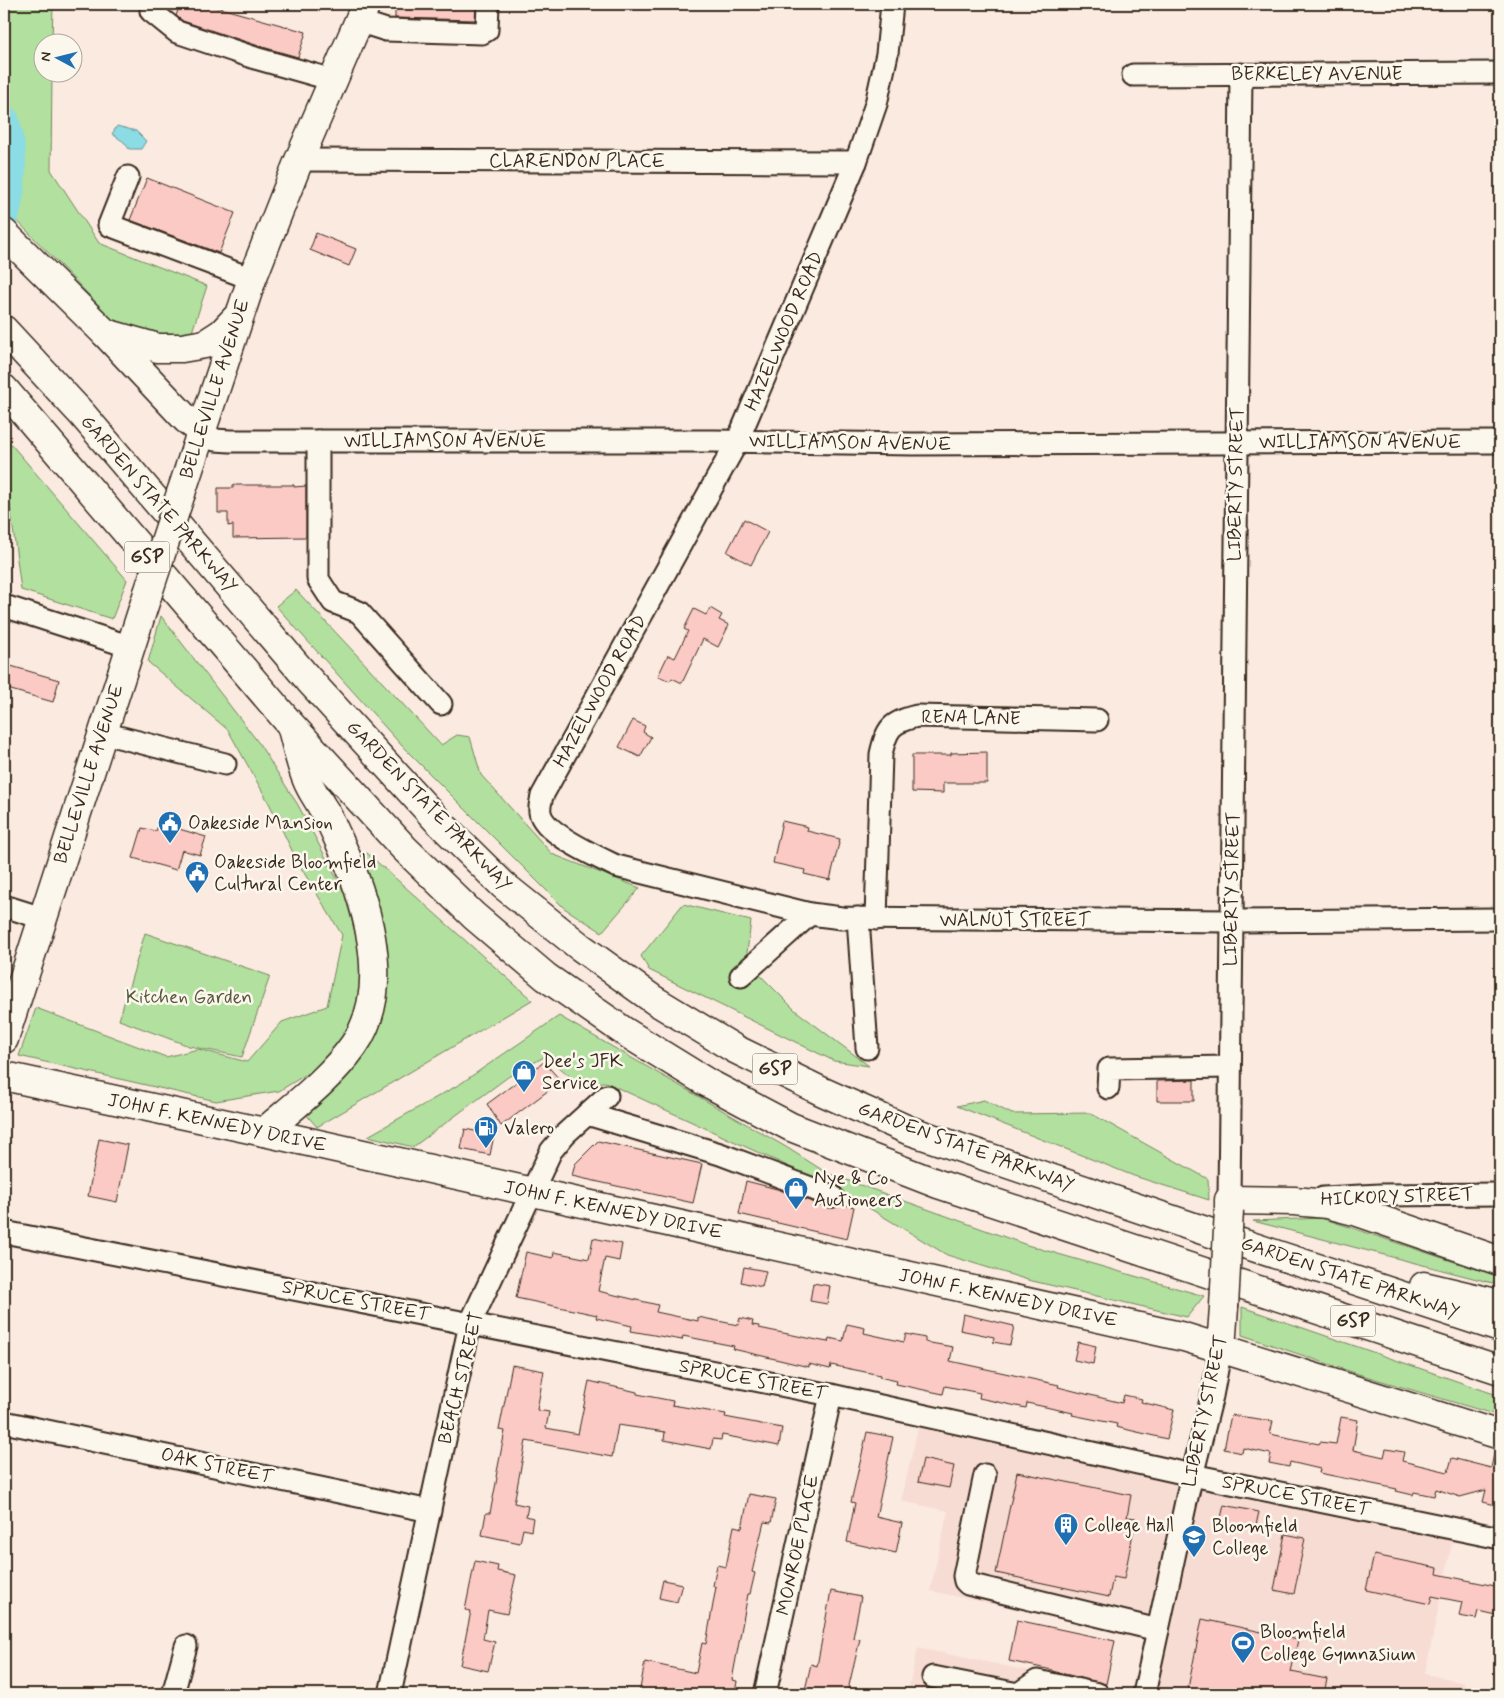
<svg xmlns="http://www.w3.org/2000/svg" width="1504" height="1698" viewBox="0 0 1504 1698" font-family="Mynerve,sans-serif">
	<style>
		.built { fill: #f7dcd4 }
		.green { fill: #b1e09f; stroke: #76855e }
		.water { fill: #8bdce4; stroke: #6b9595 }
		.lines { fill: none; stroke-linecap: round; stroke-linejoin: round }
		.river { stroke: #8bdce4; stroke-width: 31 }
		.building { fill: #fbcac4; stroke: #3b2a1e }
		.minor-casing { stroke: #3b2a1e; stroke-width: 25 }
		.major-casing { stroke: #3b2a1e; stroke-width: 31 }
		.highway-casing { stroke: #3b2a1e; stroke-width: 31 }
		.minor { stroke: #fbf7ec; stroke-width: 21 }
		.major { stroke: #fbf7ec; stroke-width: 28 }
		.highway { stroke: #fbf7ec; stroke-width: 28 }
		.major-bridge-casing { stroke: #3b2a1e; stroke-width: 31; stroke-linecap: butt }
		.major-bridge { stroke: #fbf7ec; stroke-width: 28 }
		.labels { text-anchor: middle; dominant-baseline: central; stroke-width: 5; stroke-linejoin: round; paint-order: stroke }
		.shield { fill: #fbf7ec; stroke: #75685c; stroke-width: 1 }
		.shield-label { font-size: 18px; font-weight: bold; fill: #3b2a1e }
		.street-label { font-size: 19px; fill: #3b2a1e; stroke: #fbf7ec }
		.poi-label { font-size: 19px; fill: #3b2a1e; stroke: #fbf7ec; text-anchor: start }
		.park-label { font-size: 19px; fill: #58583e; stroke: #fbf7ec }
	</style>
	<rect width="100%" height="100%" fill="#fbeae0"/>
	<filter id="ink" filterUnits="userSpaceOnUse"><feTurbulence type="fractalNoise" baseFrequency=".02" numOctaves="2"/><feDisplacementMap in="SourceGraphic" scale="10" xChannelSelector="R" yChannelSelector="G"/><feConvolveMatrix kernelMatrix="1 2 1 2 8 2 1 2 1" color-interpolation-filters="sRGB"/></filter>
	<g filter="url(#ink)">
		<g class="built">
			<path d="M922 1411 1456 1524 1425 1674 1465 1683 1463 1694H1144L1156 1638 930 1591 948 1511 901 1501Z"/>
			<path d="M918 1648 1142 1694H907Z"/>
		</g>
		<g class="green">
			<path d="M4 4H53L52 42H42V72L52 73 51 170 99 243 207 286 192 332 150 338 114 321 4 207Z"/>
			<path d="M4 436 127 580 112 619 21 590 10 505 4 500Z"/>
			<path d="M296 590 441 745 457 735 470 737 481 775 552 854 640 888 602 932 564 908 403 747 276 606Z"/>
			<path d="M161 616 258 742 298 805 344 892 364 965 355 1017 328 1061 279 1091 216 1101 19 1056 36 1008 166 1057 198 1049 247 1062 282 1022 327 1006 342 935 298 863 270 805 228 730 148 662Z"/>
			<path d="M352 852 367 853 532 1000 317 1127 304 1112 378 1016Z"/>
			<path d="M683 904 751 921 746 961 795 1010 869 1066 834 1061 649 970 641 956Z"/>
			<path d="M145 933 270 976 242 1057 189 1046 119 1020Z"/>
			<path d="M559 1016 786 1147 827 1173 1027 1245 1204 1296 1187 1317 1028 1280 947 1255 859 1202 794 1169 605 1082 579 1084 546 1056 508 1077 413 1147 368 1136 460 1084Z"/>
			<path d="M984 1100 1012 1114 1090 1113 1208 1179 1209 1200 1134 1176 957 1106Z"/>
			<path d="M1322 1218 1500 1277V1285L1253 1221Z"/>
			<path d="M1242 1307 1500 1396V1416L1355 1373 1242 1335Z"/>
		</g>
		<path class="water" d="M117 126 136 131 146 141 141 149H129L124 142 112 134Z"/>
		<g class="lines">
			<path class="river" d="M4 121C13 152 12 184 4 215"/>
		</g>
		<g class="building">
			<path d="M180 4H206L306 32 298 57 259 46 183 21 176 16Z"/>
			<path d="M395 4H476L475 20 395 18Z"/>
			<path d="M147 178 235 213 219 253 130 220Z"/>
			<path d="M316 233 356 249 349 266 310 250Z"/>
			<path d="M233 485H294V487L306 486V537L233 538V525L228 526V513H218V488H233Z"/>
			<path d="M744 519 768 532 751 565 727 552Z"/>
			<path d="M710 608 722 615 719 620 729 625 718 647 703 639 682 683 672 678 670 681 658 676 668 655 675 658 688 631 684 629 694 609 706 615Z"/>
			<path d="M4 664 59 680 53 702 4 688Z"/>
			<path d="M633 720 645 726 643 732 651 737 640 757 619 747Z"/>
			<path d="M987 752V783H943V793L912 792V755H951V753Z"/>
			<path d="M782 821 808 827 807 831 840 839 830 880 804 874 805 870 773 863Z"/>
			<path d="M159 823 206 837 200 855 182 850 176 870 133 858 142 828 156 831Z"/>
			<path d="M544 1062 561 1081 501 1126 487 1104Z"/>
			<path d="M1194 1080V1101H1157V1081Z"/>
			<path d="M465 1129 494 1135 490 1155 461 1149Z"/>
			<path d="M99 1139 128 1145 117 1202 88 1196Z"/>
			<path d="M598 1141 702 1164 693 1203 572 1176 575 1164Z"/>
			<path d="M746 1181 777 1189 828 1208H835L841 1204 854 1207 847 1239 739 1214Z"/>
			<path d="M593 1238 622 1244 619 1261 605 1258 598 1291 658 1305 656 1312 698 1321V1317L738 1325 740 1318 753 1321 752 1325 759 1326V1328L822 1341 828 1342 829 1338 843 1341 847 1324 865 1328 864 1333 904 1342 906 1334 925 1338V1342L953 1347 950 1361 1059 1385 1058 1387 1122 1403 1124 1395 1142 1399 1141 1402 1174 1410 1167 1439 1116 1427 1117 1424 1072 1415 1073 1413 1027 1403 1026 1408 979 1398 980 1393 945 1386 943 1394 896 1384 897 1381 879 1377 880 1375 831 1365 830 1369 809 1364V1367L733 1349 734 1346 683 1336 682 1340 631 1331 632 1326 596 1318 597 1315 516 1298 526 1252 553 1258 554 1252 589 1259Z"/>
			<path d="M744 1267 766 1271 762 1287 741 1282Z"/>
			<path d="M813 1283 830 1286 827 1304 810 1301Z"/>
			<path d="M963 1314 1014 1326 1010 1345 993 1342 994 1337 960 1330Z"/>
			<path d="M1078 1342 1096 1346 1093 1364 1074 1360Z"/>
			<path d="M512 1365 544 1371 537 1410 549 1412 546 1428 578 1434 589 1381 637 1392V1394L673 1401 672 1405 726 1414 725 1417 782 1428 779 1446 722 1435 721 1440 713 1439 711 1449 664 1440 665 1432 618 1425 612 1457 526 1441 514 1503 528 1506 526 1516 533 1518 531 1531 523 1529 520 1543 482 1535 486 1513H490L497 1478 496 1477 505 1431 499 1430Z"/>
			<path d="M1231 1415 1273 1421 1270 1434 1319 1444 1320 1442 1336 1444 1341 1417 1358 1420 1353 1450 1384 1457 1386 1449 1404 1452 1402 1461 1448 1472 1452 1458 1491 1468 1494 1454H1500V1506L1483 1502 1486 1490 1460 1497 1436 1489 1434 1496 1414 1492 1413 1495 1396 1491 1397 1489 1319 1473 1320 1469 1290 1462 1289 1467 1269 1463 1271 1454 1243 1448 1242 1453 1224 1449Z"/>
			<path d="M867 1432 893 1437 876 1517 902 1523 896 1553 847 1542 855 1503 851 1502Z"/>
			<path d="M923 1459 954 1466 949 1488 918 1482Z"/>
			<path d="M1017 1472 1131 1495 1127 1517 1136 1518 1124 1579 1113 1577 1109 1597 996 1573Z"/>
			<path d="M749 1494 776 1499 771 1523 764 1522 752 1572 755 1573 750 1594H748L732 1680 737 1681 735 1694H639L645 1662 696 1673 702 1643 706 1644 716 1587 713 1586 717 1565 726 1567 734 1526 742 1528Z"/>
			<path d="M1224 1505 1259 1512 1256 1525 1252 1524 1251 1528 1220 1522Z"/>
			<path d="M1285 1534 1305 1538 1294 1594 1274 1590Z"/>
			<path d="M1374 1555 1438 1568 1437 1574 1500 1587V1616L1478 1611 1476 1619 1459 1616 1462 1602 1432 1596 1430 1604 1366 1590Z"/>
			<path d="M475 1561 498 1566 497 1571 516 1575 507 1614 488 1610 483 1639 495 1642 488 1671 460 1665 471 1611 465 1610Z"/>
			<path d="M663 1580 682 1584 677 1602 659 1598Z"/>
			<path d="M831 1591 861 1597 853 1638 860 1639 847 1694H826L805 1690 811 1664 817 1666Z"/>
			<path d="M1202 1619 1298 1640 1291 1672 1327 1679 1324 1694H1216L1188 1688Z"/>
			<path d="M1017 1620 1115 1641 1106 1684 1052 1671V1670L1009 1661Z"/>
		</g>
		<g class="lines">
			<defs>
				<g id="minor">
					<path d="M892 4 887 54 876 104 856 162 737 442 542 796C541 801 539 807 540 812 543 833 598 857 616 866L810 914 842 918 1232 921 1500 919"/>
					<path d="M151 11 177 32 255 58 333 80"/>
					<path d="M358 21 386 30 482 33 487 30 488 4"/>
					<path d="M1133 75 1500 73"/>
					<path d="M299 160 856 162"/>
					<path d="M128 177 109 225 252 279"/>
					<path d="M202 431 215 440 230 441H714L913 444 1500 442"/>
					<path d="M318 441V579L333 602 359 612 441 704"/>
					<path d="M4 606 131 647"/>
					<path d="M103 733 225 764"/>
					<path d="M4 906 42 918"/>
					<path d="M858 918 867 1048"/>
					<path d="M876 919 881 754C887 728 891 722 917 716L1097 720"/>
					<path d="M741 976 810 914"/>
					<path d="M1108 1088 1109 1069 1230 1067"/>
					<path d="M587 1114 720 1154 832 1196"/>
					<path d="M1323 1198 1380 1195 1500 1194"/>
					<path d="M1229 1200 1241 74"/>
					<path d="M4 1232 831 1395 1192 1475 1500 1538"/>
					<path d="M4 1422 430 1511"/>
					<path d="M985 1475 964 1576 965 1581 968 1584 1158 1630"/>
					<path d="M933 1677 1018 1694 1037 1681 1098 1694"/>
					<path d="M173 1694 186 1646"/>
					<path d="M390 1694 470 1324 551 1151 565 1134 607 1096"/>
					<path d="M765 1694 831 1395"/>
					<path d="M1144 1694 1189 1488 1212 1396 1221 1348"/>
				</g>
				<g id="major">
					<path d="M181 493 252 279 299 160 366 4"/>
					<path d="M4 1039 148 593"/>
					<path d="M4 1076 264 1132 1184 1337 1500 1435"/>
					<path d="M1229 1210V1200L1294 1201 1327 1204 1358 1212 1500 1261"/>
					<path d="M1221 1348 1224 1307"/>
				</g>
				<g id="highway">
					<path d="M4 233 105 333 186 419 202 431"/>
					<path d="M4 330 82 414 309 680 437 820 503 885 579 946 654 1000 735 1049 821 1091 908 1130 1223 1237 1500 1328"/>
					<path d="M105 333 158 348H182L205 344 222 333 239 315"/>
					<path d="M4 389 291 725 404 848 474 916 546 977 625 1032 706 1082 791 1127 938 1184 1500 1370"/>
					<path d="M264 1132C295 1105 330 1079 354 1045 396 985 364 893 336 834 332 825 328 815 322 807 317 798 311 790 307 780 300 764 297 746 292 729"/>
					<path d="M1424 1286 1500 1304"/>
				</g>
			</defs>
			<use href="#minor" class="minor-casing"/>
			<use href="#major" class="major-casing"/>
			<use href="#highway" class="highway-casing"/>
			<use href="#minor" class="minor"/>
			<use href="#major" class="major"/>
			<use href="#highway" class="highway"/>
			<defs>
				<g id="major-bridge">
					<path d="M148 593 181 493"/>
					<path d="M1224 1307 1229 1210"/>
				</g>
			</defs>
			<use href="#major-bridge" class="major-bridge-casing"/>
			<use href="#major-bridge" class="major-bridge"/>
		</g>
	</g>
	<defs>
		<symbol id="civic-pin" viewBox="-11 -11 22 30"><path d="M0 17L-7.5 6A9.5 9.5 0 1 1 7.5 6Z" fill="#1f6fb2" stroke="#fbf7ec"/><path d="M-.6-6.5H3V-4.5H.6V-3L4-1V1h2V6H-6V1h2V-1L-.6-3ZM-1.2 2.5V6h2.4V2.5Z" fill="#fff"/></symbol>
		<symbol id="shop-pin" viewBox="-11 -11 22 30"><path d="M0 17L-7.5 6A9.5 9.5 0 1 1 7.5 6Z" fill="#1f6fb2" stroke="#fbf7ec"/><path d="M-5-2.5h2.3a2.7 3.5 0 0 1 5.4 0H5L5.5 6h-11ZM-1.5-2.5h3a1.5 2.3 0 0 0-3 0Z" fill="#fff"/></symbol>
		<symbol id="fuel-pin" viewBox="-11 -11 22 30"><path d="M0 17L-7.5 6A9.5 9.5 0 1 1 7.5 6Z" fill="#1f6fb2" stroke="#fbf7ec"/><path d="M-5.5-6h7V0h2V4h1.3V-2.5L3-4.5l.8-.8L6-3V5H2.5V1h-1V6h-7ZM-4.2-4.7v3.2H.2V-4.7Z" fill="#fff"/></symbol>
		<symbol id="building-pin" viewBox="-11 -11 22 30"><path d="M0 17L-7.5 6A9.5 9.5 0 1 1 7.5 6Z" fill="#1f6fb2" stroke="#fbf7ec"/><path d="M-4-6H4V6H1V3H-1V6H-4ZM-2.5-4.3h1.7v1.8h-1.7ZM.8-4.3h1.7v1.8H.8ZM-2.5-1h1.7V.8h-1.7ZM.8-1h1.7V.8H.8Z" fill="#fff"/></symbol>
		<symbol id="university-pin" viewBox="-11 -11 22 30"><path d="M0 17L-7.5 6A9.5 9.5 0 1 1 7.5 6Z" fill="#1f6fb2" stroke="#fbf7ec"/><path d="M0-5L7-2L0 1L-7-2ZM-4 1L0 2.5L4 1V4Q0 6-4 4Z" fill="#fff"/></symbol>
		<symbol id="stadium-pin" viewBox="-11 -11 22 30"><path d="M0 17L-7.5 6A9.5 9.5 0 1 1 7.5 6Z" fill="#1f6fb2" stroke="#fbf7ec"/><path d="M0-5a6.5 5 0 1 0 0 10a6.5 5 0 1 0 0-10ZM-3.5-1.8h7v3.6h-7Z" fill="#fff"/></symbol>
	</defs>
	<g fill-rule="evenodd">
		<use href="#civic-pin" x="156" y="809" width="28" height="38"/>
		<use href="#civic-pin" x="183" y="859" width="28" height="38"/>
		<use href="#shop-pin" x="510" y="1058" width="28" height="38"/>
		<use href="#fuel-pin" x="472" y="1114" width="28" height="38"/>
		<use href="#shop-pin" x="782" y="1175" width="28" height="38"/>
		<use href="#building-pin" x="1052" y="1511" width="28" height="38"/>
		<use href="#university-pin" x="1180" y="1523" width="28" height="38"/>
		<use href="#stadium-pin" x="1229" y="1629" width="28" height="38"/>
	</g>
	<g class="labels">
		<g class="shield">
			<rect x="124.5" y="541.5" width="45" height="31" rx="4"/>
			<rect x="752.5" y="1053.5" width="45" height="31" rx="4"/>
			<rect x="1330.5" y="1305.5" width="45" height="31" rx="4"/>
		</g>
		<g class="shield-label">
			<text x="147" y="557">GSP</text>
			<text x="775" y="1069">GSP</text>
			<text x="1353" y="1321">GSP</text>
		</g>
		<g class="street-label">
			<text x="1317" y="74">BERKELEY AVENUE</text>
			<text x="577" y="161">CLARENDON PLACE</text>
			<text transform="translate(784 331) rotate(-67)">HAZELWOOD ROAD</text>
			<text transform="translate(215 389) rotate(-72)">BELLEVILLE AVENUE</text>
			<text x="445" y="441">WILLIAMSON AVENUE</text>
			<text x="1360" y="442">WILLIAMSON AVENUE</text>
			<text transform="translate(850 443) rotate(1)">WILLIAMSON AVENUE</text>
			<text transform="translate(1236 484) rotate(-89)">LIBERTY STREET</text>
			<text transform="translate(159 504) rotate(49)">GARDEN STATE PARKWAY</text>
			<text transform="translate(600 691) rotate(-61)">HAZELWOOD ROAD</text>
			<text transform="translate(971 718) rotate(1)">RENA LANE</text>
			<text transform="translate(89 774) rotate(-72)">BELLEVILLE AVENUE</text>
			<text transform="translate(429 806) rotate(46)">GARDEN STATE PARKWAY</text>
			<text transform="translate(1232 889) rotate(-89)">LIBERTY STREET</text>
			<text x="1015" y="920">WALNUT STREET</text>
			<text transform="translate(217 1123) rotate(12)">JOHN F. KENNEDY DRIVE</text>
			<text transform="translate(966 1147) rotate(20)">GARDEN STATE PARKWAY</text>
			<text transform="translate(1397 1197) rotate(-2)">HICKORY STREET</text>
			<text transform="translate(613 1210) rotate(12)">JOHN F. KENNEDY DRIVE</text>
			<text transform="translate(1350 1278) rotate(18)">GARDEN STATE PARKWAY</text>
			<text transform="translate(1008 1298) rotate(12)">JOHN F. KENNEDY DRIVE</text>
			<text transform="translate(356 1301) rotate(11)">SPRUCE STREET</text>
			<text transform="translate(461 1378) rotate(-76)">BEACH STREET</text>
			<text transform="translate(753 1380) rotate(11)">SPRUCE STREET</text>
			<text transform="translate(1205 1411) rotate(-78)">LIBERTY STREET</text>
			<text transform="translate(217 1466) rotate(12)">OAK STREET</text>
			<text transform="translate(1296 1496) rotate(11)">SPRUCE STREET</text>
			<text transform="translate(798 1545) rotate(-78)">MONROE PLACE</text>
		</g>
		<g class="poi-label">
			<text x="188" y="823">Oakeside Mansion</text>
			<text x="214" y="862">Oakeside Bloomfield<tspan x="214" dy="22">Cultural Center</tspan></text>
			<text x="542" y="1061">Dee's JFK<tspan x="542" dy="22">Service</tspan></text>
			<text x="504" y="1128">Valero</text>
			<text x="814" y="1178">Nye &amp; Co<tspan x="814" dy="22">Auctioneers</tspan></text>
			<text x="1084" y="1525">College Hall</text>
			<text x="1212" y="1526">Bloomfield<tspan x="1212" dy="22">College</tspan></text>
			<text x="1260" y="1632">Bloomfield<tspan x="1260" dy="22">College Gymnasium</tspan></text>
		</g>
		<g class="park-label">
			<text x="189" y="997">Kitchen Garden</text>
		</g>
	</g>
	<rect width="1504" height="1698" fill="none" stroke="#fbf7ec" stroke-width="20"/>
	<rect x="10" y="10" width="1484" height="1678" fill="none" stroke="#3b2a1e" stroke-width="2" filter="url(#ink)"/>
	<g transform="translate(58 58) rotate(277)"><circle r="24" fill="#fbf7ec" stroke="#aea59a"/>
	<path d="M0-4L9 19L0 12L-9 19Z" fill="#1f6fb2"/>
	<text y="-8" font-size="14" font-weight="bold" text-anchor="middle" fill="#3b2a1e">N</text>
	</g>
</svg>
